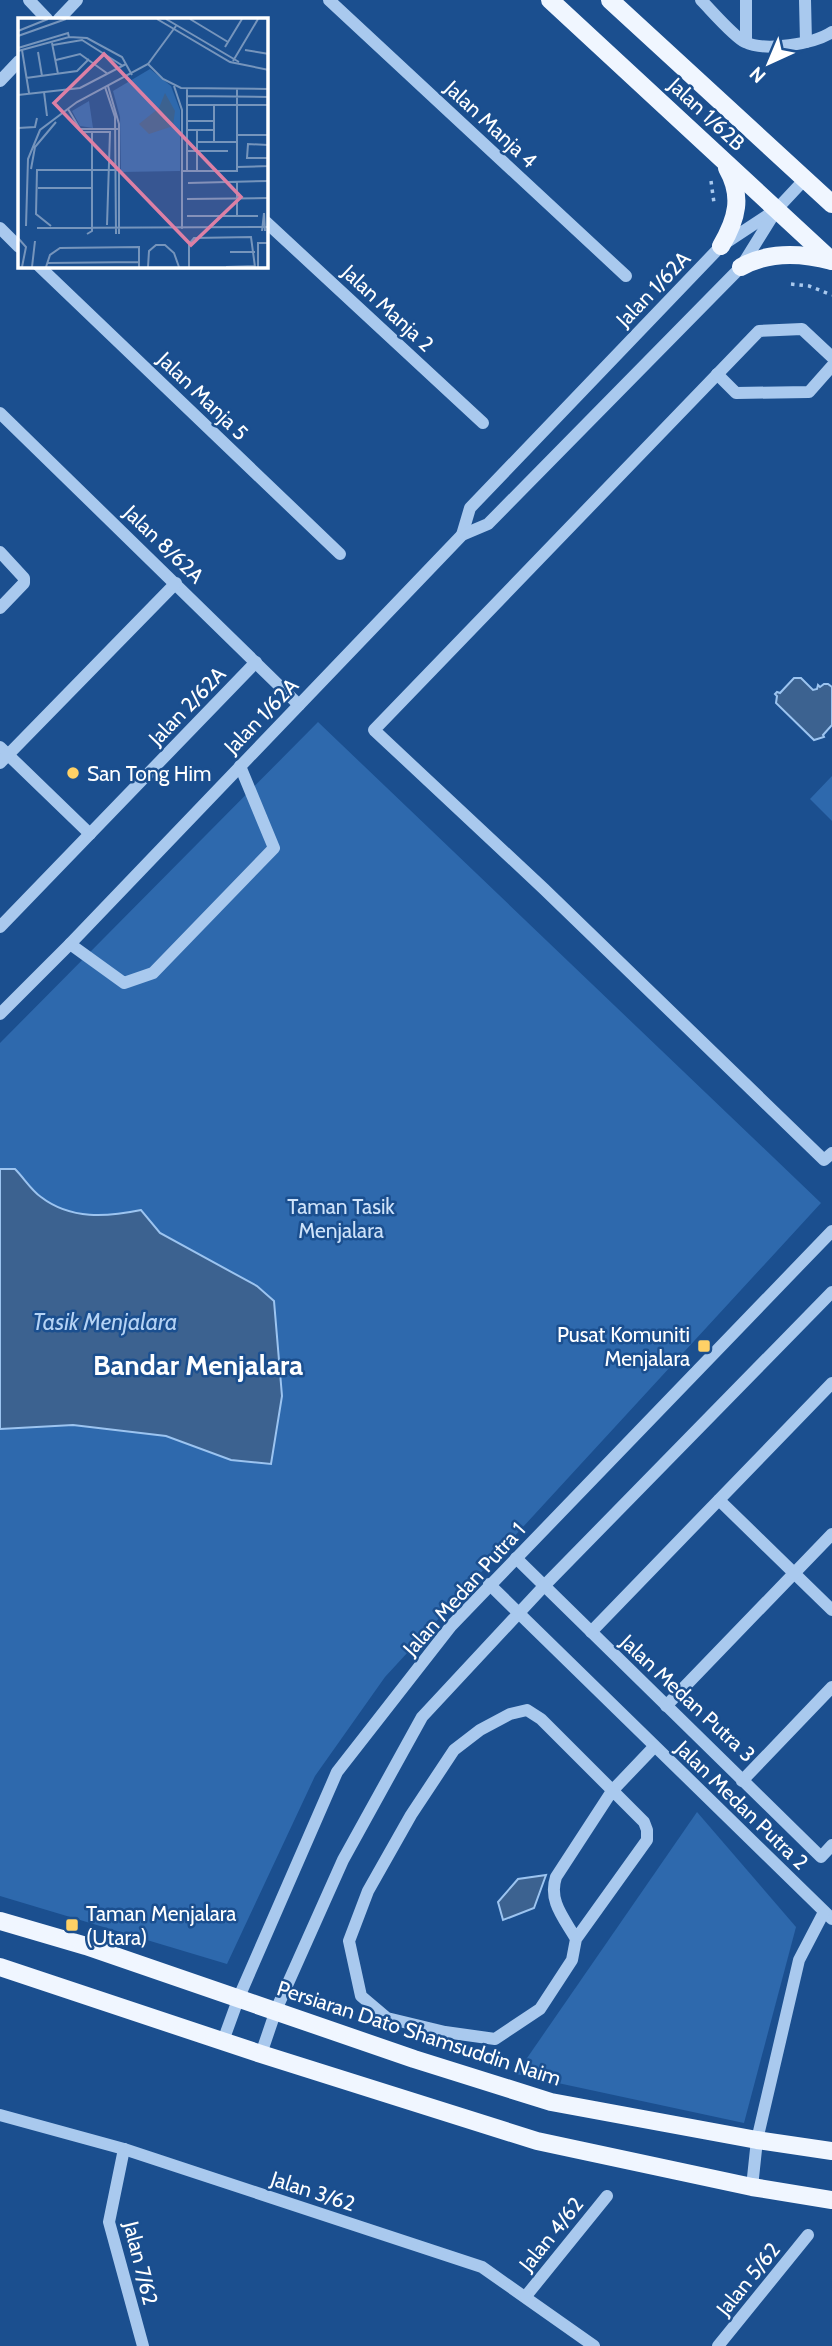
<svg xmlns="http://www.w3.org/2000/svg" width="832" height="2346" viewBox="0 0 832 2346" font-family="Cabin,sans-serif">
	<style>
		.green { fill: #2e69ad }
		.water { fill: #3c6290; stroke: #9cc4f0; stroke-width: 2 }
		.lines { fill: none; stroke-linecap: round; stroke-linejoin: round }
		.path { stroke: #a9c9ee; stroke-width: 3.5; stroke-dasharray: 3.5 5; stroke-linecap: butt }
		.minor { stroke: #a9c9ee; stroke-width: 12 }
		.major { stroke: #f0f6ff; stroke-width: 18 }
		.poi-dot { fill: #ffd166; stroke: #1b4f8f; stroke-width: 2.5 }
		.labels { text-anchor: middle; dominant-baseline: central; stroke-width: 5; stroke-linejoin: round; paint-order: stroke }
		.street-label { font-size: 21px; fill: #fff; stroke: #1b4f8f }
		.poi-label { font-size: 21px; fill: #fff; stroke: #1b4f8f; text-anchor: start }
		.park-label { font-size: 21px; fill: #cfe3fa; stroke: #1b4f8f }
		.water-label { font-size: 23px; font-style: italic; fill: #b5d3f5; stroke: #1b4f8f }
		.district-label { font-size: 28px; font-weight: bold; fill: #fff; stroke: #1b4f8f }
		.inset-road { fill: none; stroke: #7695bc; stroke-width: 2 }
		.view { fill: #dd80a5; fill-opacity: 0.15; stroke: #dd80a5; stroke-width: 3.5 }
		.inset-edge { fill: none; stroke: #fff; stroke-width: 3.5 }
	</style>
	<rect width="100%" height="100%" fill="#1b4f8f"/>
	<g class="green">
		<path d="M318 722 821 1203 385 1677 315 1776 227 1964 0 1896V1043Z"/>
		<path d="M832 776V821L810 799Z"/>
		<path d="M697 1812 796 1927 744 2123 516 2074Z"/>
	</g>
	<g class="water">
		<path d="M794 678H801L813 690 817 689 818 685 820 687 824 684H828L832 687V725L823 735 824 737 814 740 776 703 777 696 775 694 777 692 780 693Z"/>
		<path d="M0 1169H15C24 1178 31 1190 41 1197 71 1220 107 1217 141 1210L160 1233 257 1286 274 1301 282 1396 271 1464 231 1460 166 1436 73 1425 0 1429Z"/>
		<path d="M546 1875 534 1908 503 1920 498 1902 518 1879Z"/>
	</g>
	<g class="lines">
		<g class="path">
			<path d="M711 181 714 203"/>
			<path d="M791 284 809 286 832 295"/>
		</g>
		<g class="minor">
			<path d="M29 0 47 19"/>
			<path d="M329 0 626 276"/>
			<path d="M701 0C711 10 734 37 745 42 765 52 814 44 832 32"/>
			<path d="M805 0 806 42"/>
			<path d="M59 19 77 0"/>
			<path d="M746 42V0"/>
			<path d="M0 81 19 61"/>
			<path d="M266 222 483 423"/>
			<path d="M0 228 19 247"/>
			<path d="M39 266 340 554"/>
			<path d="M832 357 802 329 759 331 374 730 544 889 824 1160 832 1153"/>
			<path d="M717 374 736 393 809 392 832 366"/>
			<path d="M0 413 299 705"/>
			<path d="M462 535 470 508 721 246 774 211"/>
			<path d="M0 552 24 578V583L0 608"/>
			<path d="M0 747 90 834"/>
			<path d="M0 763 176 583"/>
			<path d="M0 927 256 662"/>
			<path d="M70 944 124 983 153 973 274 848 240 766"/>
			<path d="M0 1014 70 944 462 535 488 524 741 267 777 209 805 179"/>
			<path d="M719 1500 832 1610"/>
			<path d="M516 1558 821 1857 832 1845"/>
			<path d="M489 1584 832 1919"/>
			<path d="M591 1632 832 1383"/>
			<path d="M666 1706 832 1534"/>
			<path d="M742 1781 832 1687"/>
			<path d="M576 1939 647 1840V1830L644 1822 541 1719 527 1710 510 1714 480 1730 454 1750 411 1815 368 1891 349 1941 361 1996 387 2018 445 2032 495 2039 540 2009 572 1960 576 1939C564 1918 548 1901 556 1877L612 1791 654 1747"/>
			<path d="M223 2041 239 1997 337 1772 451 1626 832 1231"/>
			<path d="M261 2054 276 2010 343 1860 422 1717 545 1585 832 1292"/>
			<path d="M0 2115 124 2149 482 2267 594 2346"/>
			<path d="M124 2149 109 2222 143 2346"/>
			<path d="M752 2187 757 2140 799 1960 824 1912"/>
			<path d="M526 2296 607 2196"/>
			<path d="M718 2346 808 2235"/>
		</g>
		<g class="major">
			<path d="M550 0 832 261"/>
			<path d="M610 0 832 204"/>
			<path d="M721 246C737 219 743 196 727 168"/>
			<path d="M741 267C769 251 802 253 832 261"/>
			<path d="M0 1921 86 1946 414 2059 551 2102 757 2140 832 2151"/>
			<path d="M0 1967 261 2054 537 2141 752 2187 832 2200"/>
		</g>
	</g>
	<g class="poi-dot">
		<circle cx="73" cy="773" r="7"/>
		<rect x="697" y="1339" width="14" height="14" rx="3.5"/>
		<rect x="65" y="1918" width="14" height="14" rx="3.5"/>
	</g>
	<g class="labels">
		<g class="street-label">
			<text transform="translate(707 114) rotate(43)">Jalan 1/62B</text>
			<text transform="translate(491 124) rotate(43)">Jalan Manja 4</text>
			<text transform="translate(653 289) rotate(-46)">Jalan 1/62A</text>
			<text transform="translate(388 308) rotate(43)">Jalan Manja 2</text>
			<text transform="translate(203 396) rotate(44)">Jalan Manja 5</text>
			<text transform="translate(164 544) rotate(44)">Jalan 8/62A</text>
			<text transform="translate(187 706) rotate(-46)">Jalan 2/62A</text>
			<text transform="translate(261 716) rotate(-46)">Jalan 1/62A</text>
			<text transform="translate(464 1589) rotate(-48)">Jalan Medan Putra 1</text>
			<text transform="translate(688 1698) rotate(43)">Jalan Medan Putra 3</text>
			<text transform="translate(742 1805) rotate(44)">Jalan Medan Putra 2</text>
			<text transform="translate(419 2033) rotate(18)">Persiaran Dato Shamsuddin Naim</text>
			<text transform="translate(313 2191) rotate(18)">Jalan 3/62</text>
			<text transform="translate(551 2234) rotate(-51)">Jalan 4/62</text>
			<text transform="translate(141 2263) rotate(76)">Jalan 7/62</text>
			<text transform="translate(748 2279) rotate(-51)">Jalan 5/62</text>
		</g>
		<g class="poi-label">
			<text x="87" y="773">San Tong Him</text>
			<text x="690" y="1334" text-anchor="end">Pusat Komuniti<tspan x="690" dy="24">Menjalara</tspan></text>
			<text x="86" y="1913">Taman Menjalara<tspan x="86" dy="24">(Utara)</tspan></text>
		</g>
		<g class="park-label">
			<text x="341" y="1206">Taman Tasik<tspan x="341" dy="24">Menjalara</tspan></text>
		</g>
		<g class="water-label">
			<text x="105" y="1322">Tasik Menjalara</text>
		</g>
		<g class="district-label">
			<text x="198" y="1365">Bandar Menjalara</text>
		</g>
	</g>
	<g transform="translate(18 18)">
		<rect width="250" height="250" fill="#1b4f8f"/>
		<path d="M132 51 153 68 162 92V153L103 154 102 99 95 73ZM71 83 75 110 62 108 54 93Z" fill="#2e69ad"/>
		<path d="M147 75 157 93 155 108 131 116 121 106 141 90Z" fill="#3c6290"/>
		<path class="inset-road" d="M139 1 212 44 251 52M148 1 221 44M172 1 210 24M0 13 30 1M0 18 48 1M34 25 40 56M35 27 64 22 105 48M207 29 224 1M0 30 50 15 51 19M4 32 11 75M227 32 251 36M0 33 51 19 69 20 104 39 114 57M20 34 24 58M38 42 62 36 90 56M215 43 240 1M130 46 145 61 163 70 251 71M8 60 59 53 71 41M90 68 101 106V216M156 68 164 92V211M87 69 97 99 98 216M169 71V153M26 74 29 98M0 77 62 70 108 46M169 78 251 79M169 87H251M50 91 62 111H100M168 103H196M0 110 17 109 19 100M169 112H196M65 114H93M219 117H249M179 124H219M196 124V87M169 133H210M250 140H229L230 126 250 127M219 149 250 148V71M13 151 17 129 38 104M164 153H219V71M179 154V112M219 164V197M170 165 251 163M20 170H74M169 181 251 180M169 198H240M89 207 92 114M8 208 10 141 22 112 59 84 130 46 158 8M33 208 18 196 19 152H101M19 210 251 209M244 213 246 195 247 213M69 216 74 213V114M0 220 8 229 4 249M212 234H237M30 245 121 244M14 249 17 223M28 249 32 237 42 230 121 229V249M130 249 131 233 138 227H147L156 235 161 249M171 249V226L176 220 233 219 237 249M208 249 237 248M240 249V225H251"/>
		<path class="view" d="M86 36 223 179 173 227 36 85Z"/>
		<rect width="250" height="250" class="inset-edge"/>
	</g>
	<g transform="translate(769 63) rotate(224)" stroke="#1b4f8f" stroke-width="5" paint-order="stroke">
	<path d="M0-5L12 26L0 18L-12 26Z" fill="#ffffff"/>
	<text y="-10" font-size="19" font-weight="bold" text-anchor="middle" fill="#ffffff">N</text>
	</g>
</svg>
